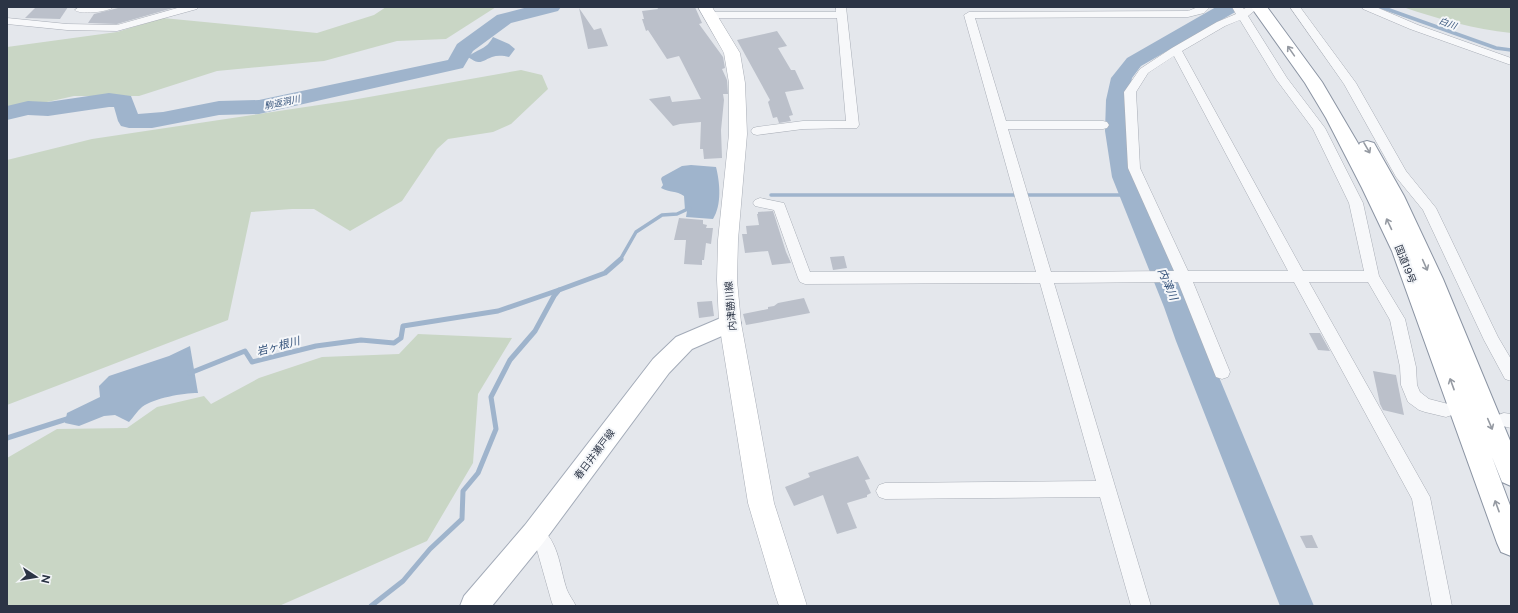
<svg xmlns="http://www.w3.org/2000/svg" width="1518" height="613" viewBox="0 0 1518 613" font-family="'Public Sans','Noto Sans JP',sans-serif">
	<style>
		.green { fill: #c9d6c5 }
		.water { fill: #9fb4cc }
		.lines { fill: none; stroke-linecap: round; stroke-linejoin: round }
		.stream-far1 { stroke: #9fb4cc; stroke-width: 3.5 }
		.stream { stroke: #9fb4cc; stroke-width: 5 }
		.river { fill: #9fb4cc; fill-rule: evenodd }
		.building { fill: #bbc0ca }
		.street-casing { stroke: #a9aeb7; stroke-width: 1 }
		.secondary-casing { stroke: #a9aeb7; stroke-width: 1 }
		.primary-casing { stroke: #a3abb8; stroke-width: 2 }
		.highway-casing { stroke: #8b94a3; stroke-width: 2 }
		.street { fill: #f7f8fa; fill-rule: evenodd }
		.secondary { fill: #fff; fill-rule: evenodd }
		.primary { fill: #fff; fill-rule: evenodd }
		.highway { fill: #fff; fill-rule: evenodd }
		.oneway { stroke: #959aa2 }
		.labels { text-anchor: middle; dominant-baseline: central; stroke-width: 4; stroke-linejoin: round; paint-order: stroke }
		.far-water-label { font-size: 9px; font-style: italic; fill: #34527a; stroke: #f4f6f9 }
		.street-label { font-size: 10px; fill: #2b3445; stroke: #f4f6f9 }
		.water-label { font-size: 11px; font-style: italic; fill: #34527a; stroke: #f4f6f9 }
	</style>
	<rect width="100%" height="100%" fill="#e4e7ec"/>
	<g class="green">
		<path d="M386 7H496L446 39 397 41 324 61 217 71 139 96H74L7 111V47L117 32 163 18 317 33 374 15Z"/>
		<path d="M1403 7H1511V33C1474 29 1438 19 1403 7Z"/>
		<path d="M521 70 542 75 548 89 511 124 493 132 448 139 437 149 402 201 350 231 314 209H292L251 212 228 320 7 405V160L92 139 352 100Z"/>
		<path d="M418 334 512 338 478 394 473 463 427 541 279 606H7V458L57 429 127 428 157 407 204 396 211 404 259 378 322 357 399 354Z"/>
	</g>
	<g class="water">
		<path d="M493 37 509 44 515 49 509 57C504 56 498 55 492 57 481 61 481 66 468 57 480 47 485 51 493 37Z"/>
		<path d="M691 165 716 167C720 183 722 205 713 219L686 217 687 211 685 210 684 196C676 190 670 193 661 188L663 185 661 179 662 177 682 166Z"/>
		<path d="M190 346 198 393C182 393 155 398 142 407 137 411 133 418 129 422L115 415 104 416 79 426 65 423 67 413 100 397 99 386 109 376 169 356Z"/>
	</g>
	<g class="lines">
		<g class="stream-far1">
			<path d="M1381 7 1496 48 1511 50"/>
			<path d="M771 195H1120L1128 189"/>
			<path d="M620 260 636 232 662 215 677 214 690 208"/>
		</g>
		<g class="stream">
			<path d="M190 373 245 351 252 362 316 346 361 340 394 343 401 338 403 326 498 311 559 290"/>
			<path d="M7 438 70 418"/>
			<path d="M371 606 403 581 430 549 462 519 463 491 478 473 496 429 491 397 510 360 535 331 554 296 559 290 605 273 621 259"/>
		</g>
		<g class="river">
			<path d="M528 7H561L558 11 511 23 473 51 463 68 259 114 219 115 152 128H129L121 126 118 121 114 107H109L48 116 28 115 7 120V106L28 101 48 102 109 93 131 96 138 114 163 112 219 101 259 100 448 60 457 44 497 15Z"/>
			<path d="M1216 7H1240L1237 11 1141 66 1132 78 1128 100 1127 131 1136 177 1192 307 1204 341 1314 606H1280L1176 341 1164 307 1112 177 1105 131 1106 100 1111 78 1127 58Z"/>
		</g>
	</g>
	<g class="building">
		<path d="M36 7H68L60 19 25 18Z"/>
		<path d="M122 7H173V8L117 24 88 23 94 14Z"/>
		<path d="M657 7H695L702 23 699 24 723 57 725 68 722 69 727 80 728 94H723L724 100 721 130 722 158 704 159 703 149H700L701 122 680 124 673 126 649 99 670 96 672 102 701 99 679 56 667 59 648 30 646 31 642 19H644L642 11 658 9Z"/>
		<path d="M579 8 594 30 601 28 608 46 588 49Z"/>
		<path d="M777 31 787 46 778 48 791 70H795L804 89 785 92 793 115 789 116 791 121 779 123 777 117 773 118 768 102 770 100 737 40Z"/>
		<path d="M773 211 786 252 791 263 772 265 768 251 745 253 742 234H747L746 226 759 225 757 214H758V212Z"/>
		<path d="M679 218 703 220V224L707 225 706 228H713L711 244 706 243 704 260H702V265L684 264 686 240H674Z"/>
		<path d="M844 256 847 268 833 270 830 257Z"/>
		<path d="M804 298 810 313 746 325 743 314 768 309V307L774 306 778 303Z"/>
		<path d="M712 301 714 316 699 318 697 302Z"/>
		<path d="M1309 333H1320L1330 351 1318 350Z"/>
		<path d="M1373 371 1396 375 1404 415 1383 410 1380 404Z"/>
		<path d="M858 456 870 479 865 480 871 493 867 495V497L847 503 857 528 837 534 823 495 794 506 785 487 810 477 808 473Z"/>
		<path d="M1312 535 1318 548H1306L1300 536Z"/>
	</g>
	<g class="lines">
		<defs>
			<g id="street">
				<path d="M79 7H113C109 12 79 15 75 10Z"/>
				<path d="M181 7H198L197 9 117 31 67 30 7 24V18L67 24 117 25Z"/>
				<path d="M836 7H846L859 125 857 128 803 129 757 135 753 134 751 131 753 128 757 127 803 121H846L837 18H710L705 15 710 12H836Z"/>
				<path d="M1198 7H1210L1204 13 1188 17 975 18 1006 121H1103L1107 122 1109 125 1107 128 1103 129H1008L1051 272 1174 271 1128 168 1124 92 1140 69 1172 48 1217 22 1236 14 1232 7H1242L1244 9 1247 7H1259L1248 16 1287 78 1325 128 1363 203 1379 276 1405 319 1416 367 1417 385 1420 392 1429 399 1452 405 1454 410 1452 415 1446 417 1425 412 1419 410 1408 402 1401 385 1400 367 1390 320 1368 282H1309L1430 497 1452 606H1432L1412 499 1294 282H1193L1230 372 1228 377 1222 379 1216 377 1178 282 1054 283 1151 606H1131L1100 497 885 499 879 497 876 491 879 485 885 483 1096 481 1040 283 805 284 800 282 798 278 774 210 755 206 753 203 755 200 760 198 784 203 810 272H1036L964 15 969 12 1188 11ZM1240 20 1276 79 1313 129 1349 203 1364 271H1303L1182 51 1225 26ZM1174 56 1288 271H1188L1140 168 1136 92 1148 73Z"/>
				<path d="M1290 7H1300L1356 83 1406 171 1436 208 1498 337 1511 359V381L1505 379 1484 340 1423 210 1396 177 1344 84Z"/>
				<path d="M1362 7H1376L1418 25 1511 58V65L1410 29 1363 9Z"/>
				<path d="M1504 413 1511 414V428L1498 425 1496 420 1498 415Z"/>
				<path d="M534 525C559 535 559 567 567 590 569 595 573 600 576 606H554L552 603 537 550 528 540 525 534 528 528Z"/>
			</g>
			<path id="secondary" d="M698 7H712L740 53 745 83 747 134 738 240 737 280 741 323 774 503 807 606H779L775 594 748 503 719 323 717 280 718 240 729 134V83L724 53Z"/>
			<path id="primary" d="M730 314 738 317 741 323 738 329 692 349 669 373 543 543 492 606H460L464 596 525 525 653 359 676 337Z"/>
			<path id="highway" d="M1251 7H1267L1322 82 1359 145 1360 143 1367 141 1374 143 1404 196 1443 279 1511 443V486L1502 482 1492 457 1511 508V556L1501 552 1497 543 1392 251 1362 188 1326 118 1305 83Z"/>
		</defs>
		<use href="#street" class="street-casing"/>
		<use href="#secondary" class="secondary-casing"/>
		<use href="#primary" class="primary-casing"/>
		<use href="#highway" class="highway-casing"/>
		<use href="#street" class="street"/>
		<use href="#secondary" class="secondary"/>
		<use href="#primary" class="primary"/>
		<use href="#highway" class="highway"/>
	</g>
	<defs><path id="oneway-shaft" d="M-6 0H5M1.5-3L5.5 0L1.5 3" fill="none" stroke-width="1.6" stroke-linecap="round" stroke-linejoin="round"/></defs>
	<g class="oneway">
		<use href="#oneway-shaft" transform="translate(1291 51) rotate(-125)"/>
		<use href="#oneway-shaft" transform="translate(1367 148) rotate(60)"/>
		<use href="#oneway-shaft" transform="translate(1389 224) rotate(-115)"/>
		<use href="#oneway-shaft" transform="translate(1425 265) rotate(66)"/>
		<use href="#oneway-shaft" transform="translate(1452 384) rotate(-110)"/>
		<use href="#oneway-shaft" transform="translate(1490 424) rotate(67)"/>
		<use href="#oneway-shaft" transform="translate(1497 506) rotate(-110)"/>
	</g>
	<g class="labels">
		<g class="far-water-label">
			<text transform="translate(1448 23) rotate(20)">白川</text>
			<text transform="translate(282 102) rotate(-12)">駒返洞川</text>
		</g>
		<g class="street-label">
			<text transform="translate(1406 264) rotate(68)">国道19号</text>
			<text transform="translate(730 306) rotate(-95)">内津勝川線</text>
			<text transform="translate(594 454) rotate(-53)">春日井瀬戸線</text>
		</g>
		<g class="water-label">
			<text transform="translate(1168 284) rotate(67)">内津川</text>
			<text transform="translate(278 346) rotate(-15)">岩ヶ根川</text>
		</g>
	</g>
	<rect width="1518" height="613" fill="none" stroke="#2b3445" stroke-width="16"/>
	<g transform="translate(36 577) rotate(102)" stroke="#f4f6f9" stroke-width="3" paint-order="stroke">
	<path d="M0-3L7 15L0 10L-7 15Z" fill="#2b3445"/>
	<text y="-6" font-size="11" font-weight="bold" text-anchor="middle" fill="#2b3445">N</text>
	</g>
</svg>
